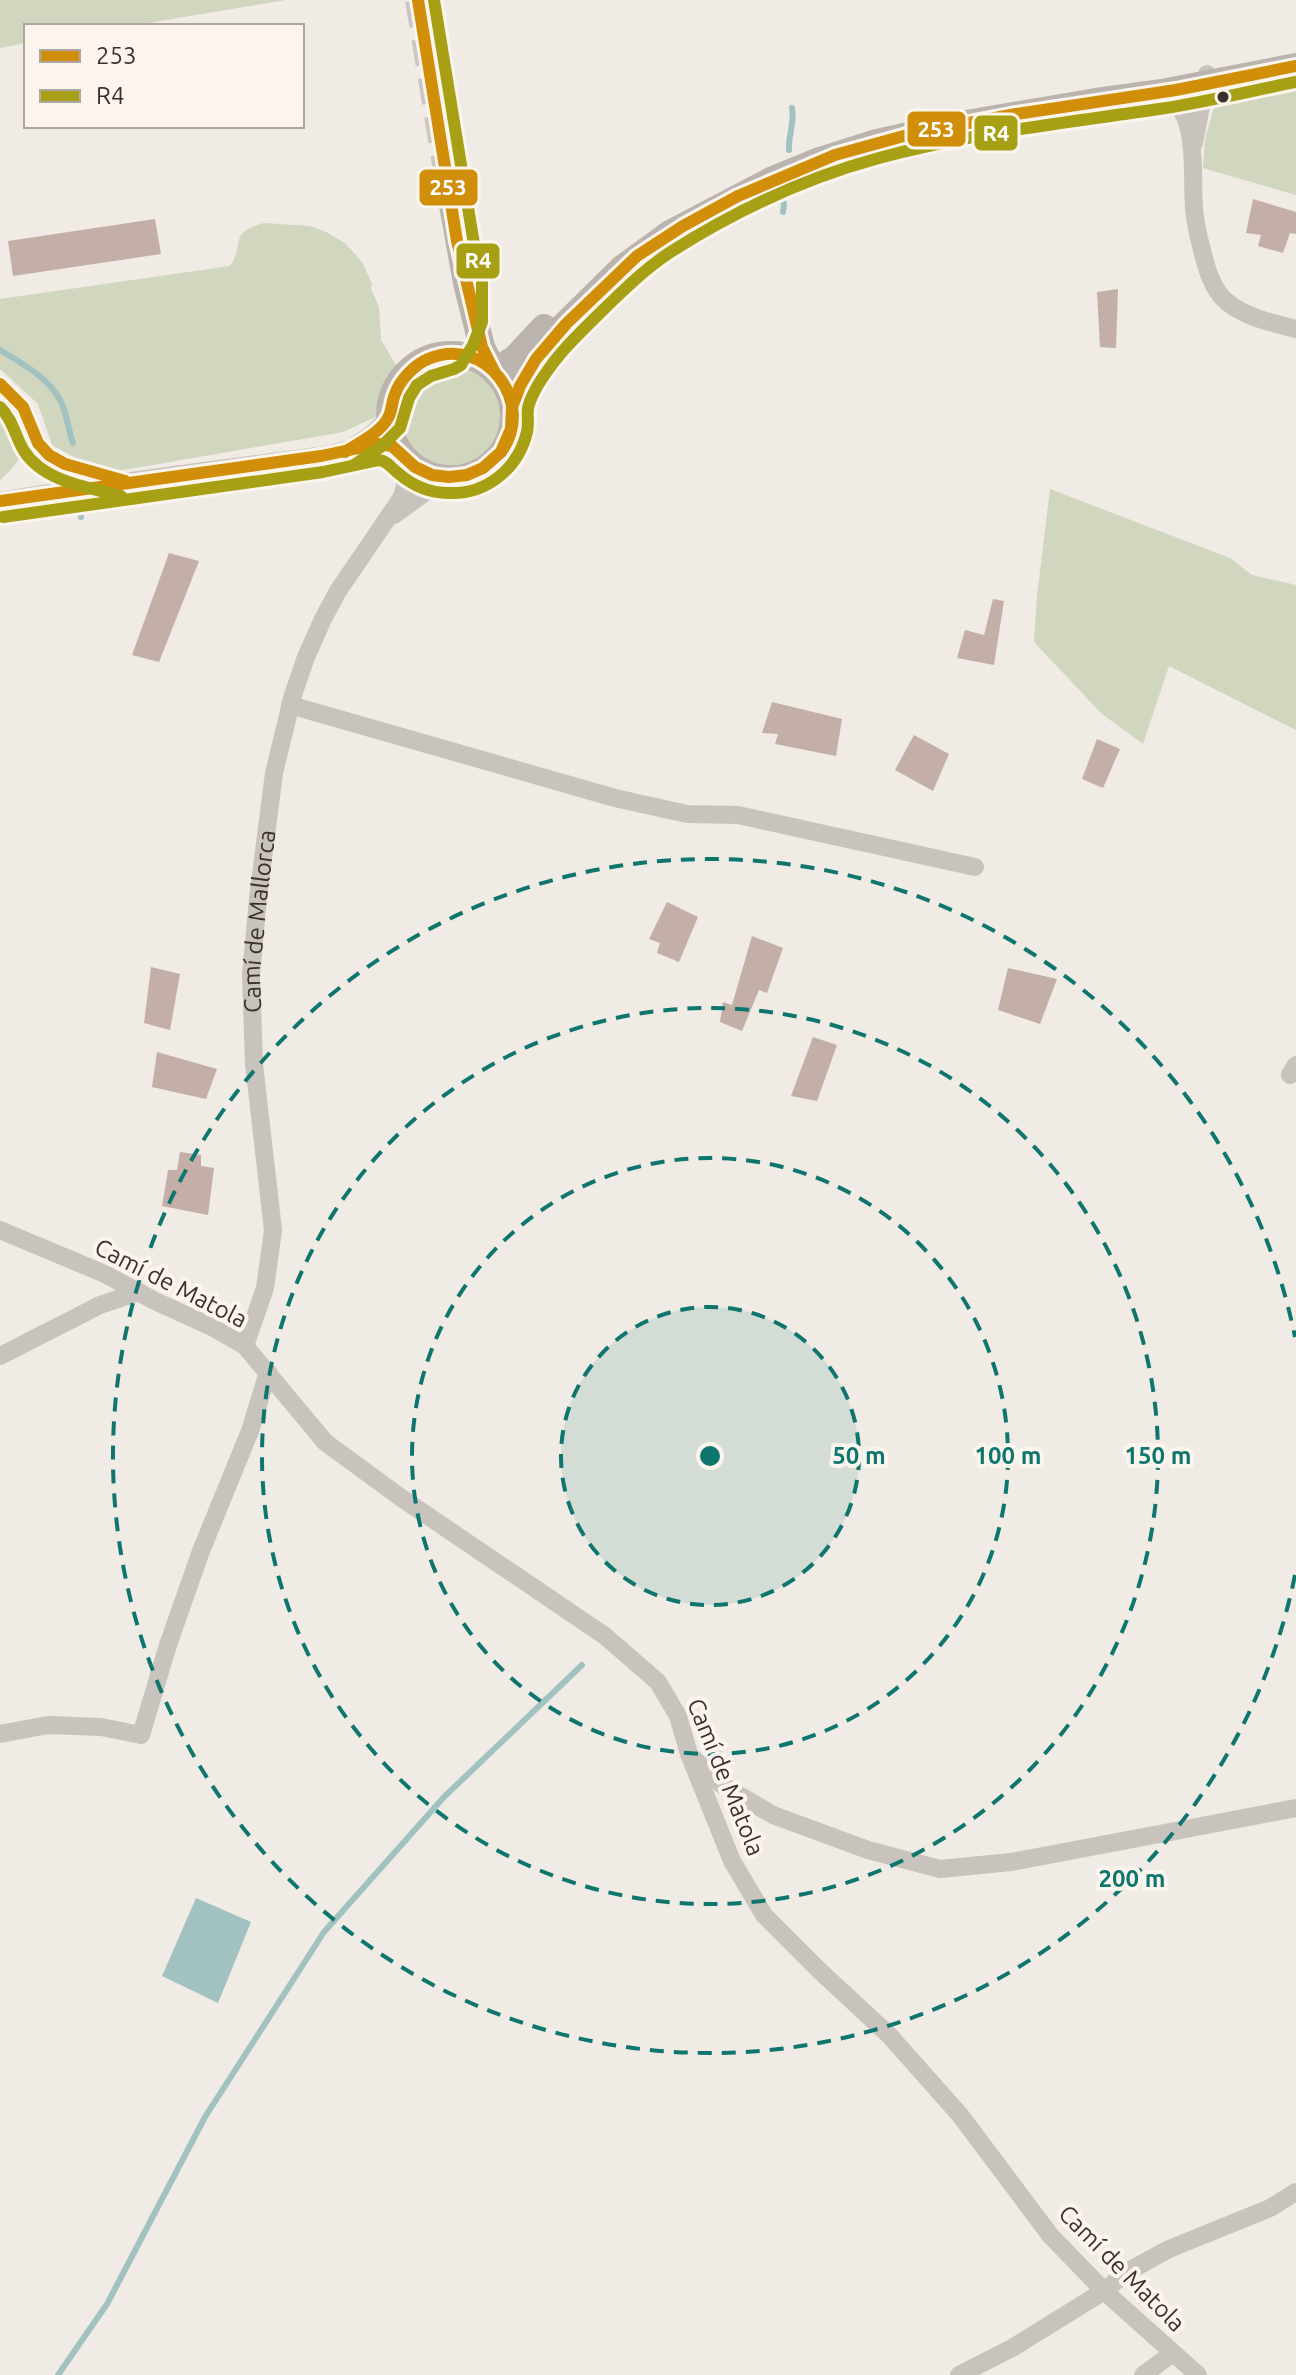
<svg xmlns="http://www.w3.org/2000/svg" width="1296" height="2375" viewBox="0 0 1296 2375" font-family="Ubuntu,sans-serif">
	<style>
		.green { fill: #d1d6bf }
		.water { fill: #a1c2c1 }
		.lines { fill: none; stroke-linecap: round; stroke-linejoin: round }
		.stream { stroke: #a1c2c1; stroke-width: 6 }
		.building { fill: #c3afa7 }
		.secondary-tunnel { stroke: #ccc6c0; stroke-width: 26; stroke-dasharray: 26 13; stroke-linecap: butt }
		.street { stroke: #c9c3be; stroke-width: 18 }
		.secondary { stroke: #bab3ae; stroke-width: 26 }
		.bus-1-casing { stroke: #fbf5ee; stroke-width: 18 }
		.bus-2-casing { stroke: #fbf5ee; stroke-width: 18 }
		.bus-1 { stroke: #d18e09; stroke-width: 12 }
		.bus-2 { stroke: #a7a014; stroke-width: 12 }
		.ring { fill: none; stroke: #0f766e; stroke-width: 4; stroke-dasharray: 14 10 }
		.bus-dot { fill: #3b302b; stroke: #fbf5ee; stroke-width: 3 }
		.labels { text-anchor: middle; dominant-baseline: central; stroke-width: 8; stroke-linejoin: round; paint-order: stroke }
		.street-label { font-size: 24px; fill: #3b302b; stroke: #fbf5ee }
		.centre { fill: #0f766e; stroke: #fbf5ee; stroke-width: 4 }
		.ring-label { font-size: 24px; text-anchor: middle; font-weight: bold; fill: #0f766e; stroke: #fbf5ee; stroke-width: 8; stroke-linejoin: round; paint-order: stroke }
		.line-badge { stroke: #fbf5ee; stroke-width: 3 }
		.badge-label { font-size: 22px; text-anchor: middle; font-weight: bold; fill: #fff }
	</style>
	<rect width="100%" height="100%" fill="#f0ebe5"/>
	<g class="green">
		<path d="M0 0H286L130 26H26V43L0 48Z"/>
		<path d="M1296 76V195L1203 168 1205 139 1219 90Z"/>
		<path d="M264 223 310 226 326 232 345 243 362 262 372 284 371 289 379 307 381 340 401 373 386 400 384 413 343 432 118 471 74 457 52 445 38 404 0 369V299L230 266C246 243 227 233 264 223Z"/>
		<circle cx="451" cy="416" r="57"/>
		<path d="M0 404C34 429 30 454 0 480Z"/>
		<path d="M1050 489 1230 558 1252 575 1296 585V730L1169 666 1143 744 1102 714 1034 642 1037 596Z"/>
	</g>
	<path class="water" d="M196 1898 251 1922 218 2003 162 1976Z"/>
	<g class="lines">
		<g class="stream">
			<path d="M789 150C788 136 795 122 792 108"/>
			<path d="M779 183 784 205 783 212"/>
			<path d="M0 350C21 363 48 377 60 400 67 413 68 429 73 443"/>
			<path d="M80 501 81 517"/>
			<path d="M58 2375 107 2304 205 2117 324 1932 444 1797 582 1665"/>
		</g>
	</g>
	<g class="building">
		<path d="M1253 199 1296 212V234L1290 233 1283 253 1258 246 1261 235 1246 233Z"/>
		<path d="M155 219 161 254 13 276 8 241Z"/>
		<path d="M1118 289 1116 348 1100 347 1097 292Z"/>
		<path d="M169 553 199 561 159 662 132 655Z"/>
		<path d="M993 599 1004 601 994 665 957 658 965 630 984 635Z"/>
		<path d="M772 702 842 719 836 756 775 744 778 734 762 733Z"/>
		<path d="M914 735 949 754 933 791 895 770Z"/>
		<path d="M1097 739 1120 749 1103 788 1082 779Z"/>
		<path d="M667 902 698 917 679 962 657 953 660 943 649 939Z"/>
		<path d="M752 936 783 948 767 993 759 990 742 1031 720 1022 723 1002 732 1005Z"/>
		<path d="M151 967 180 974 170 1030 144 1023Z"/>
		<path d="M1008 968 1057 979 1040 1024 998 1010Z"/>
		<path d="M813 1037 837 1045 817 1101 791 1096Z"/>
		<path d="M157 1052 217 1069 206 1099 152 1087Z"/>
		<path d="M180 1152 201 1155V1166L214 1168 208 1215 162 1206 168 1170H177Z"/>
	</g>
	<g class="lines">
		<path class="secondary-tunnel" d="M418 0 450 194"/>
		<g class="street">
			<path d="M1162 92C1204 113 1189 179 1195 217 1197 233 1202 250 1206 265 1210 279 1216 293 1227 302 1247 318 1273 323 1296 329"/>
			<path d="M1194 143 1207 74"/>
			<path d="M357 444 372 434 388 418"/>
			<path d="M0 501C106 483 212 470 318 456 343 453 372 439 397 447"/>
			<path d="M394 515 430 489 451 478"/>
			<path d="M290 705 615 798 687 814 738 815 975 867"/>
			<path d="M1290 1075 1296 1065"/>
			<path d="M0 1230 105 1274 155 1301 212 1327 245 1346 325 1442 400 1497 605 1636 658 1682 678 1716 689 1754 732 1861 764 1915 820 1971 889 2035 960 2115 1050 2235 1104 2291 1198 2375"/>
			<path id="s1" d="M245 1346 265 1288 273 1230 254 1064 251 975 258 898 274 773 293 695 306 657 323 619 338 591 402 497 408 474 406 460"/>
			<path d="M0 1356 100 1305 139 1292"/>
			<path d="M0 1734 48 1725 101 1727 141 1735 168 1645 201 1551 250 1431 268 1372"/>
			<path d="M694 1759 722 1785 773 1815 868 1850 940 1869 1011 1862 1296 1808"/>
			<path d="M959 2375 1012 2348 1104 2291 1127 2272 1169 2249 1270 2208 1296 2192"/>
			<path d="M1143 2375 1173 2353"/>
		</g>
		<g class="secondary">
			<path d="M450 194 466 283 482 347 494 371"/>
			<circle cx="451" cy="416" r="62"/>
			<path d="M494 371 515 358 544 327"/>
			<path d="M512 407 522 383 556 333 622 268 670 233 773 179 817 161 877 142 949 126 1096 101 1162 92 1296 66"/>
		</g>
		<defs>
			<g id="bus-1">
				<path d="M418 0 457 241 482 347 494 371"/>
				<path d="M0 384 23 407 38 443 49 455 65 464 125 481"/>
				<path d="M345 452C359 443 380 433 388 418 392 411 392 401 395 394 400 380 414 365 428 359 485 334 537 403 501 452"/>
				<path d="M0 501 321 456 378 444 392 446 415 467 432 475 449 477 467 475 483 468 501 452 511 429 512 407 520 386 536 359 566 324 637 256 683 226 738 196 835 155 911 134 1016 114 1176 90 1296 66"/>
			</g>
			<g id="bus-2">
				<path d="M0 407C13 420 15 436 24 451 44 482 88 487 121 496"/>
				<path d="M354 465 382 446 400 428 409 398 417 385 431 376 454 369 461 365 473 345 482 322V281L473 238 434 0"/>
				<path d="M3 517 323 472 379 460C388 461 391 468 398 473 412 485 429 493 448 493 486 495 518 469 527 432 529 424 527 416 528 408 531 395 540 381 548 370 564 347 585 328 605 308 626 288 645 269 669 253 733 212 805 178 879 158 970 133 1065 123 1159 109 1205 102 1250 91 1296 82"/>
			</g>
		</defs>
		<use href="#bus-1" class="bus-1-casing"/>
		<use href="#bus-2" class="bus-2-casing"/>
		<use href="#bus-1" class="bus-1"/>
		<use href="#bus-2" class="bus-2"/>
	</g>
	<circle cx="710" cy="1456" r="149" fill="#0f766e" fill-opacity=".12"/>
	<g class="ring">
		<circle cx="710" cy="1456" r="149"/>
		<circle cx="710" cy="1456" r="298"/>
		<circle cx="710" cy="1456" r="448"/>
		<path d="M1295 1575A597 597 0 1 1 1295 1337"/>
	</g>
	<circle class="bus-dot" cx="1223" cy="97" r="7"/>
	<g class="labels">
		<g class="street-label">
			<text stroke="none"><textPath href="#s1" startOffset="430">Camí de Mallorca</textPath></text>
			<text transform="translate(171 1283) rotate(27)">Camí de Matola</text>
			<text transform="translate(726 1777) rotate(68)">Camí de Matola</text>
			<text transform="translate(1122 2268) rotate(45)">Camí de Matola</text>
		</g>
	</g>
	<circle cx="710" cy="1456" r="12" class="centre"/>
	<g class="ring-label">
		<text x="859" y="1464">50 m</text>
		<text x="1008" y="1464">100 m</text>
		<text x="1158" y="1464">150 m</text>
		<text x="1132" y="1887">200 m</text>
	</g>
	<g class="line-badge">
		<rect x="906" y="110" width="61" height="38" rx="8" fill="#d18e09"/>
		<rect x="973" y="114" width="46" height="38" rx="8" fill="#a7a014"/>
		<rect x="418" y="168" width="61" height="39" rx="8" fill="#d18e09"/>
		<rect x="455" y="242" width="46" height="38" rx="8" fill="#a7a014"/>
	</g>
	<g class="badge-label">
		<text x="936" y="137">253</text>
		<text x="996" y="141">R4</text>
		<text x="448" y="195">253</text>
		<text x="478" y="268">R4</text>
	</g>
	<rect x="24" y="24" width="280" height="104" fill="#fbf5ee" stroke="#aea6a0" stroke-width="2"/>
	<rect x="40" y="50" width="40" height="12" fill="#d18e09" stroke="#aea6a0" stroke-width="2"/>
	<text x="96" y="64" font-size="24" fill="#3b302b">253</text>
	<rect x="40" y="90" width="40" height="12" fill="#a7a014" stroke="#aea6a0" stroke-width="2"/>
	<text x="96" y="104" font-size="24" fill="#3b302b">R4</text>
</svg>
